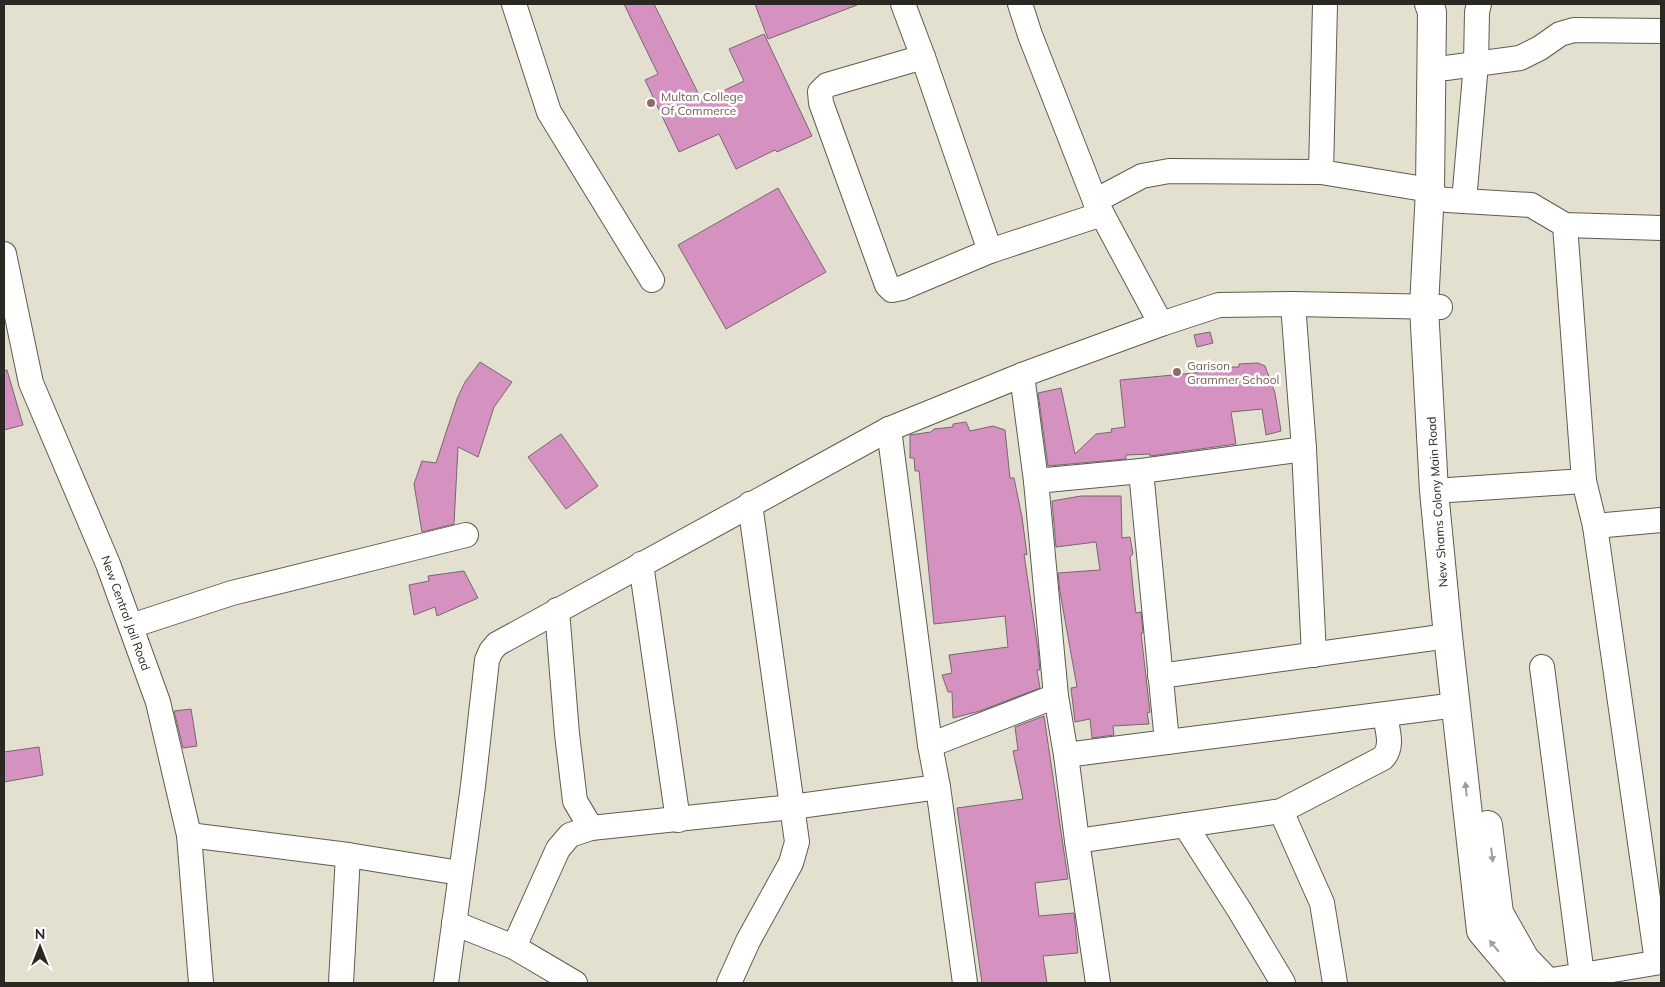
<svg xmlns="http://www.w3.org/2000/svg" width="1665" height="987" viewBox="0 0 1665 987" font-family="Mulish,sans-serif">
	<style>
		.building { fill: #d591bf; stroke: #756870 }
		.lines { fill: none; stroke-linecap: round; stroke-linejoin: round }
		.minor-casing { stroke: #5f5b4e; stroke-width: 26 }
		.major-casing { stroke: #5f5b4e; stroke-width: 30 }
		.minor { stroke: #fff; stroke-width: 24 }
		.major { stroke: #fff; stroke-width: 28 }
		.oneway { fill: #9f9e9c }
		.education-dot { fill: #8d6e63; stroke: #fff; stroke-width: 2 }
		.labels { text-anchor: middle; dominant-baseline: central; stroke-width: 5; stroke-linejoin: round; paint-order: stroke }
		.education-label { font-size: 12px; fill: #785e54; stroke: #fff; text-anchor: start }
		.street-label { font-size: 12px; fill: #2a2822; stroke: #fff }
	</style>
	<rect width="100%" height="100%" fill="#e4e0d0"/>
	<g class="building">
		<path d="M624 4H654L702 101 744 81 729 49 764 34 812 136 777 152 775 150 736 169 719 134 679 152 645 80 658 74Z"/>
		<path d="M755 4H857V5L768 39Z"/>
		<path d="M778 188 826 272 726 329 678 245Z"/>
		<path d="M1210 332 1213 343 1197 347 1194 335Z"/>
		<path d="M480 362 512 382 494 407 478 457 458 447 454 524 422 532 414 484 422 461 436 463 457 399 465 382Z"/>
		<path d="M1258 363 1265 366 1275 393 1281 431 1266 435 1262 409 1231 412 1236 444 1150 456V454L1126 455V459L1048 466 1038 393 1061 388 1075 454 1096 434 1112 432 1111 429 1125 427 1120 380 1226 370V367H1239V364Z"/>
		<path d="M7 370 23 425 4 430V371Z"/>
		<path d="M966 422 970 431 993 426 1005 430 1010 478H1014L1022 517 1027 555 1024 554 1038 650 1040 670H1037L1040 688 980 711 953 718 952 692H948L942 675 952 673 949 655 1008 647 1005 616 934 624 919 471H915L914 458H910V435L931 432 934 429 953 427V424Z"/>
		<path d="M561 434 598 486 566 509 528 457Z"/>
		<path d="M1081 496H1121L1122 538 1130 537 1133 554 1130 557 1134 598 1136 613 1141 612 1143 633H1141L1150 712 1147 713 1149 724 1113 726 1114 735 1092 738 1090 719 1075 722 1071 688 1077 687 1060 592 1058 573 1100 570 1096 542 1056 547 1052 501Z"/>
		<path d="M464 571 478 598 437 616 435 607 414 615 409 585 429 581 428 576Z"/>
		<path d="M191 709 197 746 183 748 174 711Z"/>
		<path d="M1044 716 1068 879 1035 883 1039 916 1074 913 1078 953 1043 956 1047 983H982L957 808 1023 799 1013 751 1018 750 1015 727Z"/>
		<path d="M39 747 43 775 4 782V752Z"/>
	</g>
	<g class="lines">
		<defs>
			<g id="minor">
				<path d="M514 4 549 112 652 280"/>
				<path d="M903 4 923 57 990 251"/>
				<path d="M1020 4 1030 35 1095 201 1161 324"/>
				<path d="M923 57 827 85 820 92 821 103 887 285 892 290 902 288 990 251 1102 214"/>
				<path d="M1430 68H1446L1520 58 1540 48 1560 34 1574 30 1661 31"/>
				<path d="M1321 172 1325 4"/>
				<path d="M1430 197 1447 200 1531 205 1565 225 1661 228"/>
				<path d="M1095 201 1142 176 1169 171 1321 172 1430 190"/>
				<path d="M1464 201 1476 64 1477 12 1479 4"/>
				<path d="M1565 225 1584 481 1595 526 1657 962"/>
				<path d="M4 254 31 383 108 564 158 702 189 835 201 983"/>
				<path d="M1293 304 1304 449 1314 655"/>
				<path d="M1022 375 1036 481 1056 696 1066 755 1077 841 1098 983"/>
				<path d="M889 429 930 745 938 787 965 983"/>
				<path d="M1141 471 1167 742"/>
				<path d="M1036 481 1141 471 1304 449"/>
				<path d="M1434 491 1584 481"/>
				<path d="M1595 526 1661 520"/>
				<path d="M641 564 678 820"/>
				<path d="M557 610 567 734 575 801 591 828"/>
				<path d="M131 626 232 593 466 535"/>
				<path d="M1542 667 1582 975"/>
				<path d="M1160 676 1448 636"/>
				<path d="M930 745 1056 696"/>
				<path d="M1066 755 1456 705"/>
				<path d="M1281 811 1322 903 1335 983"/>
				<path d="M1185 825 1240 911 1283 983"/>
				<path d="M189 835 348 855 460 873"/>
				<path d="M1077 841 1281 811 1383 758C1394 746 1387 730 1385 715"/>
				<path d="M454 923 514 947 575 983"/>
				<path d="M514 947 558 849 570 835 591 828 792 807 938 787"/>
				<path d="M1546 981 1661 962"/>
				<path d="M341 983 348 855"/>
				<path d="M446 983 473 786 487 660 491 651 497 644 889 429 1022 375 1161 324 1219 305 1293 304 1440 307"/>
				<path d="M729 983 748 941 791 863 797 842 750 504"/>
			</g>
			<g id="major">
				<path d="M1429 4 1432 12 1430 190 1424 307 1434 491 1448 636 1481 931 1525 983"/>
				<path d="M1488 825 1499 913 1525 959 1548 983"/>
			</g>
		</defs>
		<use href="#minor" class="minor-casing"/>
		<use href="#major" class="major-casing"/>
		<use href="#minor" class="minor"/>
		<use href="#major" class="major"/>
	</g>
	<defs><path id="oneway-solid" d="M-6-.8H1V-3.2L6.5 0L1 3.2V.8H-6Z" transform="scale(1.25)"/></defs>
	<g class="oneway">
		<use href="#oneway-solid" transform="translate(1466 789) rotate(-96)"/>
		<use href="#oneway-solid" transform="translate(1492 855) rotate(83)"/>
		<use href="#oneway-solid" transform="translate(1494 946) rotate(-130)"/>
	</g>
	<g class="education-dot">
		<circle cx="651" cy="103" r="5"/>
		<circle cx="1177" cy="372" r="5"/>
	</g>
	<g class="labels">
		<g class="education-label">
			<text x="661" y="96">Multan College<tspan x="661" dy="14">Of Commerce</tspan></text>
			<text x="1187" y="365">Garison<tspan x="1187" dy="14">Grammer School</tspan></text>
		</g>
		<g class="street-label">
			<text transform="translate(1437 502) rotate(-94)">New Shams Colony Main Road</text>
			<text transform="translate(126 613) rotate(70)">New Central Jail Road</text>
		</g>
	</g>
	<rect width="1665" height="987" fill="none" stroke="#2a2822" stroke-width="10"/>
	<g transform="translate(40 947)" stroke="#ffffff" stroke-width="4" paint-order="stroke">
	<path d="M0-4L9 19L0 12L-9 19Z" fill="#2a2822"/>
	<text y="-8" font-size="14" font-weight="bold" text-anchor="middle" fill="#2a2822">N</text>
	</g>
</svg>
